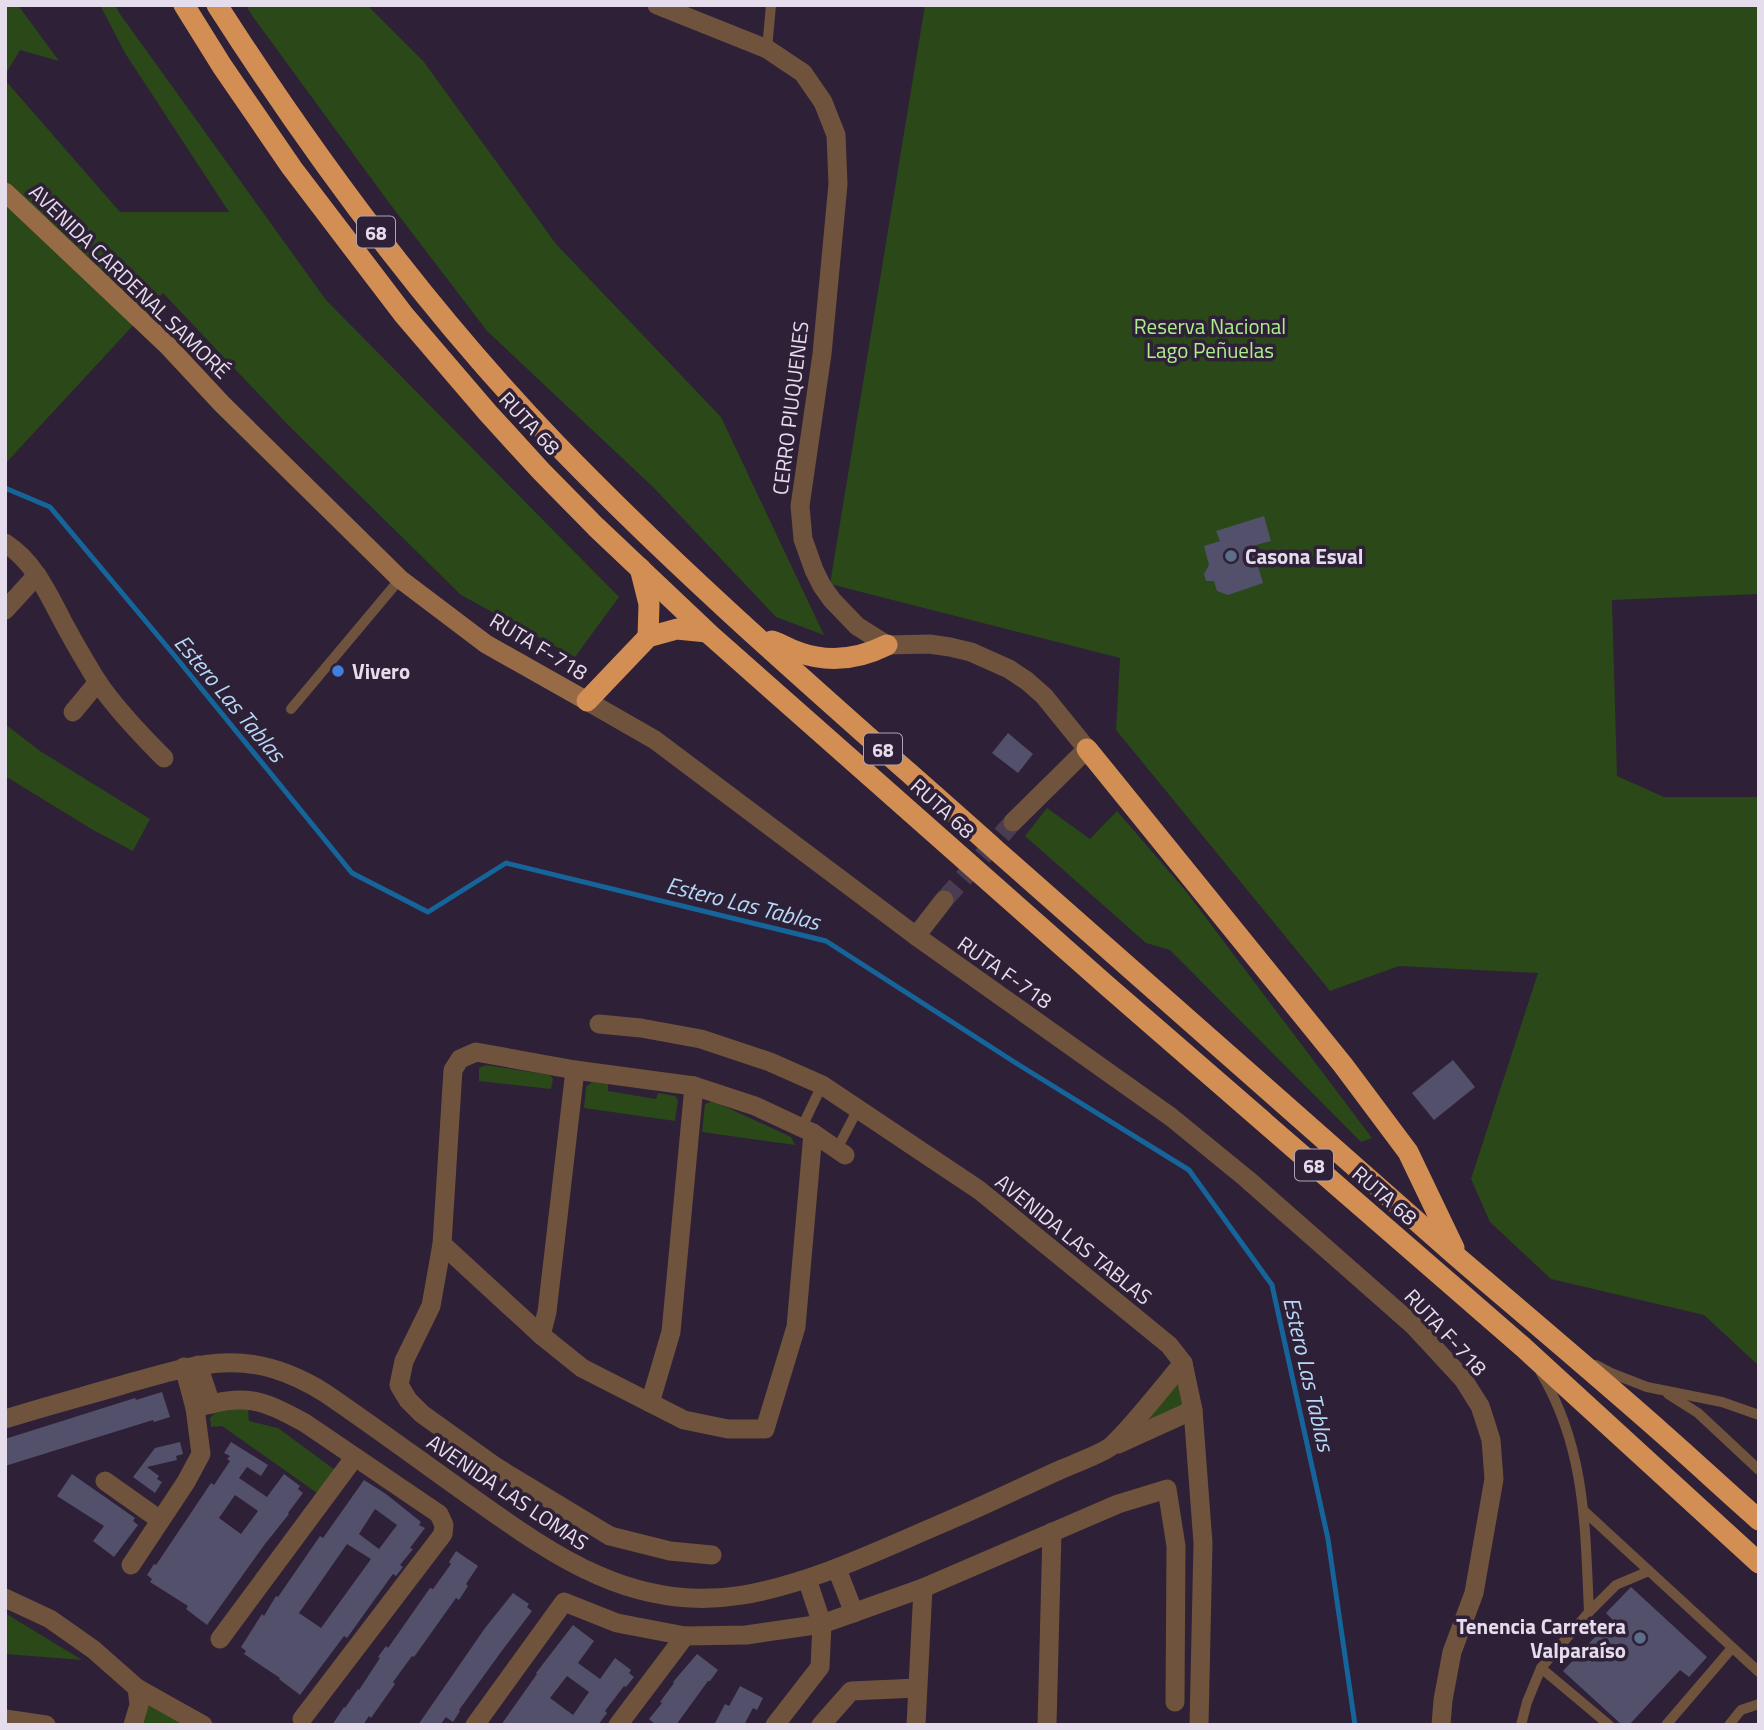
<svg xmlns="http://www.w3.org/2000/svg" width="1764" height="1730" viewBox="0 0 1764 1730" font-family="'Titillium Web',sans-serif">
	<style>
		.green { fill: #2a4818 }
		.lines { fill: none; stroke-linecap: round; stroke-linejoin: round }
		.stream { stroke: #15659b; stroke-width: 5 }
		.building { fill: #53506c; fill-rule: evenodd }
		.tertiary-tunnel { stroke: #4a3c51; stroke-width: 19; stroke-dasharray: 19 10; stroke-linecap: butt }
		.service { stroke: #6f533c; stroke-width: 10 }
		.minor { stroke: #6f533c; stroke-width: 19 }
		.tertiary { stroke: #6f533c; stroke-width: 19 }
		.secondary { stroke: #976b46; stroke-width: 19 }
		.motorway { stroke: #d28e53; stroke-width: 21 }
		.service-dot { fill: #5c6f8a; stroke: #2e2036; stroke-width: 2.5 }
		.shop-dot { fill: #3f7fe0; stroke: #2e2036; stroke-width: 2.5 }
		.labels { text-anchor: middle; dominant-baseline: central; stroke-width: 7; stroke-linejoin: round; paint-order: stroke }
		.shield { fill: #2e2036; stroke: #afa4b5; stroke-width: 2 }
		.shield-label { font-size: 19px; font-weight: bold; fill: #e6ddec }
		.street-label { font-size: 21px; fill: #e6ddec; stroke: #2e2036 }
		.park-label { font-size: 21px; fill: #aded8b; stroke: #2e2036 }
		.poi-label { font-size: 21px; font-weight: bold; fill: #e6ddec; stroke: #2e2036; text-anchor: start }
		.water-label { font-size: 23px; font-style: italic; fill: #b5d8f7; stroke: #2e2036 }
	</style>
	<rect width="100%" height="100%" fill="#2e2036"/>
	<g class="green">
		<path d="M5 5H18L59 61 20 50 5 75Z"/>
		<path d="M100 5H115L120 14 326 300 619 597 575 657 461 595 288 425 163 293 5 464V80L120 212H229L125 53Z"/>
		<path d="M246 5H367L424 62 556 244 721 417 824 635 776 617 653 487 487 331 387 200 253 17Z"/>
		<path d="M925 5H1759V594L1612 600 1617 776 1664 797H1759V1366L1704 1315 1551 1279 1490 1222 1471 1179 1538 973 1399 966 1330 991 1116 730 1120 658 830 584Z"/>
		<path d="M5 724 40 751 150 819 133 851 93 830 5 776Z"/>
		<path d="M1047 808 1090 839 1117 811 1185 890 1372 1138 1361 1142 1170 950 1146 943 1025 836Z"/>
		<path d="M486 1065 550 1075 553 1079 551 1089 479 1081V1068Z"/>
		<path d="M592 1082 608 1084V1091L656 1099 658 1093 675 1096 678 1100 675 1121 584 1108 586 1087Z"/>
		<path d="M713 1101 791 1137 795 1145 702 1132 705 1104Z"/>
		<path d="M1176 1384H1179L1184 1407 1141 1428Z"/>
		<path d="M248 1408 249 1421 278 1428 335 1470 317 1493 222 1426 211 1427 210 1418 216 1412Z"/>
		<path d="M5 1613 82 1660 5 1654Z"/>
		<path d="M148 1704 196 1725H140Z"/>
	</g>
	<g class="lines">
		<path class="stream" d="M5 488 50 507 174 655 352 873 428 912 506 863 826 941 1019 1065 1189 1170 1272 1285 1328 1539 1355 1725"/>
	</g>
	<g class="building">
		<path d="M1264 516 1271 541 1252 546 1263 583 1228 595 1217 591 1214 581H1206L1204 574 1209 565 1204 546 1220 541 1216 531Z"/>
		<path d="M1008 733 1033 754 1018 773 992 753Z"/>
		<path d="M1453 1060 1475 1087 1434 1120 1412 1093Z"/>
		<path d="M162 1392 170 1417 154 1422 153 1420 5 1466V1439L135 1398 136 1400Z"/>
		<path d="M180 1442 183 1454 176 1456 177 1460 147 1467 159 1476 157 1479 162 1482 155 1493 133 1477 155 1448Z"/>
		<path d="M231 1442 268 1465 261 1476 247 1467 239 1478 267 1497 284 1474 300 1486 298 1489 303 1493 288 1513 289 1514 265 1544 207 1625 186 1609 188 1606 150 1582 152 1579 147 1575 154 1564 156 1565 211 1483 214 1485 230 1461 227 1459 230 1456 224 1453ZM235 1495 258 1511 241 1534 219 1518Z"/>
		<path d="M72 1474 135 1518 133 1521 138 1525 114 1557 93 1541 104 1526 57 1496Z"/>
		<path d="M364 1480 386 1494 421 1522 419 1525 425 1528 410 1548 413 1549 400 1565 403 1567 396 1576 393 1574 390 1578 347 1638 344 1636 300 1695 279 1679 280 1678 244 1654 246 1651 241 1647 262 1614 264 1616 276 1596 278 1597 320 1536 323 1538ZM375 1509 397 1525 379 1549 359 1534ZM347 1544 371 1559 321 1628 299 1613Z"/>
		<path d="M456 1551 478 1566 466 1584 468 1586 459 1600 456 1598 414 1657 412 1656 393 1682 395 1684 371 1718 369 1716 363 1725H332L344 1707 345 1708 358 1689 359 1690 380 1658 378 1657 386 1646 388 1648 430 1588 433 1589 451 1564 449 1562Z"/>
		<path d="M1631 1587 1707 1657 1689 1677 1680 1670 1629 1725H1622L1563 1671 1612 1619 1606 1613Z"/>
		<path d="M513 1593 529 1604 527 1607 532 1611 501 1652 459 1710 460 1711 453 1722 446 1717 440 1725H418L485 1628Z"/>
		<path d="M573 1625 594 1641 578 1663 600 1679 615 1658 631 1670 629 1673 634 1677 626 1687 624 1686 605 1711 607 1713 598 1725H501L537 1674 536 1673ZM567 1676 589 1692 573 1715 550 1698Z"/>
		<path d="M697 1654 718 1670 710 1681H708L676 1725H656L649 1719 662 1703 660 1702 674 1683 673 1682Z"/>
		<path d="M740 1686 763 1698 757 1710 753 1708 744 1725H714L725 1704 729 1706Z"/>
	</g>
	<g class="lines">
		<path class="tertiary-tunnel" d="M944 900 1013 822"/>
		<g class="service">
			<path d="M767 49 771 5"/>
			<path d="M291 709 400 579"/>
			<path d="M802 1127 822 1085"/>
			<path d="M837 1149 858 1109"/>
			<path d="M1596 1365 1611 1373 1647 1387 1722 1402 1759 1415"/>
			<path d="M1668 1394 1698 1413 1759 1470"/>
			<path d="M1584 1511 1759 1672"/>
			<path d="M1589 1612 1616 1585 1649 1571"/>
			<path d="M1541 1668 1609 1725"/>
			<path d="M1521 1725 1527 1702 1541 1668 1589 1612C1585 1527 1586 1449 1541 1373"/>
			<path d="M1666 1725 1732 1648"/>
			<path d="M1729 1725 1741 1710 1759 1704"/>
		</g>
		<g class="minor">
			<path d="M5 543C33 561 47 591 62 620 73 641 85 661 97 681 116 709 140 734 164 758"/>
			<path d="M5 610 37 575"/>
			<path d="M73 712 98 682"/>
			<path d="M599 1024 641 1028 701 1039 770 1062 822 1085 979 1190 1169 1345 1183 1363 1193 1410 1203 1543 1199 1725"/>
			<path d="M442 1244 541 1335 582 1368 684 1420 728 1429H765L796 1327 813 1133"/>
			<path d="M541 1335 547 1312 575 1070"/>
			<path d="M198 1365 211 1404"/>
			<path d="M650 1403 671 1332 694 1086"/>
			<path d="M195 1408C247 1394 259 1398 305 1423L439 1514 444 1525 443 1534 302 1719"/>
			<path d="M5 1419C43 1407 81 1397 119 1386 199 1363 249 1345 325 1393 372 1425 418 1459 463 1491 549 1552 630 1614 743 1595 811 1583 873 1553 936 1526 979 1508 1020 1488 1062 1469 1076 1463 1098 1455 1110 1447 1115 1443 1120 1437 1125 1432 1145 1410 1164 1386 1183 1363"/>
			<path d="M1118 1444 1193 1410"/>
			<path d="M105 1481 160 1520"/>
			<path d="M712 1555 670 1551 610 1536 496 1467 422 1414 408 1400 399 1385 404 1361 431 1306 442 1244 453 1070 460 1059 476 1052 575 1070 694 1086 755 1106 813 1133 845 1155"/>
			<path d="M131 1565 186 1482 201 1454 195 1408 184 1367"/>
			<path d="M837 1569 854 1613"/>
			<path d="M5 1598 50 1619 94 1650 137 1688 139 1705 133 1725"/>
			<path d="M220 1639 354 1458"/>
			<path d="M137 1688 203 1725"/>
			<path d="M5 1719 46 1725"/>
			<path d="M475 1725 564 1602 617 1623 685 1636 746 1635 822 1624 923 1588 1118 1504 1167 1489 1176 1546 1175 1702"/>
			<path d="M618 1725 685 1636"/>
			<path d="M775 1725 820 1667 822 1624 807 1579"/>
			<path d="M821 1725 851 1691 917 1688"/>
			<path d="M916 1725 923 1588"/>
			<path d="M1047 1725 1052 1532"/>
		</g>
		<g class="tertiary">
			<path d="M657 5 767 49 803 73 823 102 836 135 838 184 822 354 800 506 803 539 814 570 822 586 832 600 857 626 887 645 929 644 950 647 971 652 1009 669 1027 681 1044 696 1087 749 1013 822"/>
			<path d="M587 701 655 740 916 936 1171 1117 1247 1179 1413 1325 1463 1379 1480 1406 1485 1421 1491 1440 1494 1479 1474 1593 1452 1652 1443 1700 1441 1725"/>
			<path d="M916 936 944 900"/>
		</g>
		<path class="secondary" d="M5 192 167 345 222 404 400 579 486 644 587 701"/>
		<g class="motorway">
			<path d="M184 5 222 66 292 168 404 315 488 413 541 471 596 527 707 632 1105 984 1523 1347 1759 1563"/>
			<path d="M217 5C317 161 428 311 556 444 695 588 848 718 997 851 1149 986 1301 1121 1455 1255 1524 1314 1593 1372 1661 1432 1694 1461 1726 1491 1759 1520"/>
			<path d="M640 568 649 604 648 637"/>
			<path d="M772 641C781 644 789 649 798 652 828 663 859 659 887 645"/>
			<path d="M587 701 648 637 677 629 707 632"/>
			<path d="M1087 749 1343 1065 1408 1152 1454 1248"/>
		</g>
	</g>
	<g class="service-dot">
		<circle cx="1231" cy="556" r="7"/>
		<circle cx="1640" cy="1638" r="7"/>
	</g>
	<circle class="shop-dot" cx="338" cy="671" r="7"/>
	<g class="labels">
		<g class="shield">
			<rect x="357" y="216.5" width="38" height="31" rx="5"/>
			<rect x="864" y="733.5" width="38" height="31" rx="5"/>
			<rect x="1295" y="1149.5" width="38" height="31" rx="5"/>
		</g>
		<g class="shield-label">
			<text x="376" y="232">68</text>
			<text x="883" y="749">68</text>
			<text x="1314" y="1165">68</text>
		</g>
		<g class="street-label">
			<text transform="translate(130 281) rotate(44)">AVENIDA CARDENAL SAMORÉ</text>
			<text transform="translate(790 408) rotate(-83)">CERRO PIUQUENES</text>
			<text transform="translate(530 423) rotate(47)">RUTA 68</text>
			<text transform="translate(539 646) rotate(31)">RUTA F-718</text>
			<text transform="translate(943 808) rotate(42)">RUTA 68</text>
			<text transform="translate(1005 972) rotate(35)">RUTA F-718</text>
			<text transform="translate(1385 1195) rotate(41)">RUTA 68</text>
			<text transform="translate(1074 1239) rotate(39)">AVENIDA LAS TABLAS</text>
			<text transform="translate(1446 1332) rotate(47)">RUTA F-718</text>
			<text transform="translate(508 1492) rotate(34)">AVENIDA LAS LOMAS</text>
		</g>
		<g class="park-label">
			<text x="1210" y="326">Reserva Nacional<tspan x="1210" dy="24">Lago Peñuelas</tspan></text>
		</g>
		<g class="poi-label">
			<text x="1245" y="556">Casona Esval</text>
			<text x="352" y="671">Vivero</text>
			<text x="1626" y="1626" text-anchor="end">Tenencia Carretera<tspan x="1626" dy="24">Valparaíso</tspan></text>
		</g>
		<g class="water-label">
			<text transform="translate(230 698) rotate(50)">Estero Las Tablas</text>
			<text transform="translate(743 903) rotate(14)">Estero Las Tablas</text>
			<text transform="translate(1309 1374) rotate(77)">Estero Las Tablas</text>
		</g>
	</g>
	<rect width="1764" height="1730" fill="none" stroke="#e6ddec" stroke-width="14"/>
</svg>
